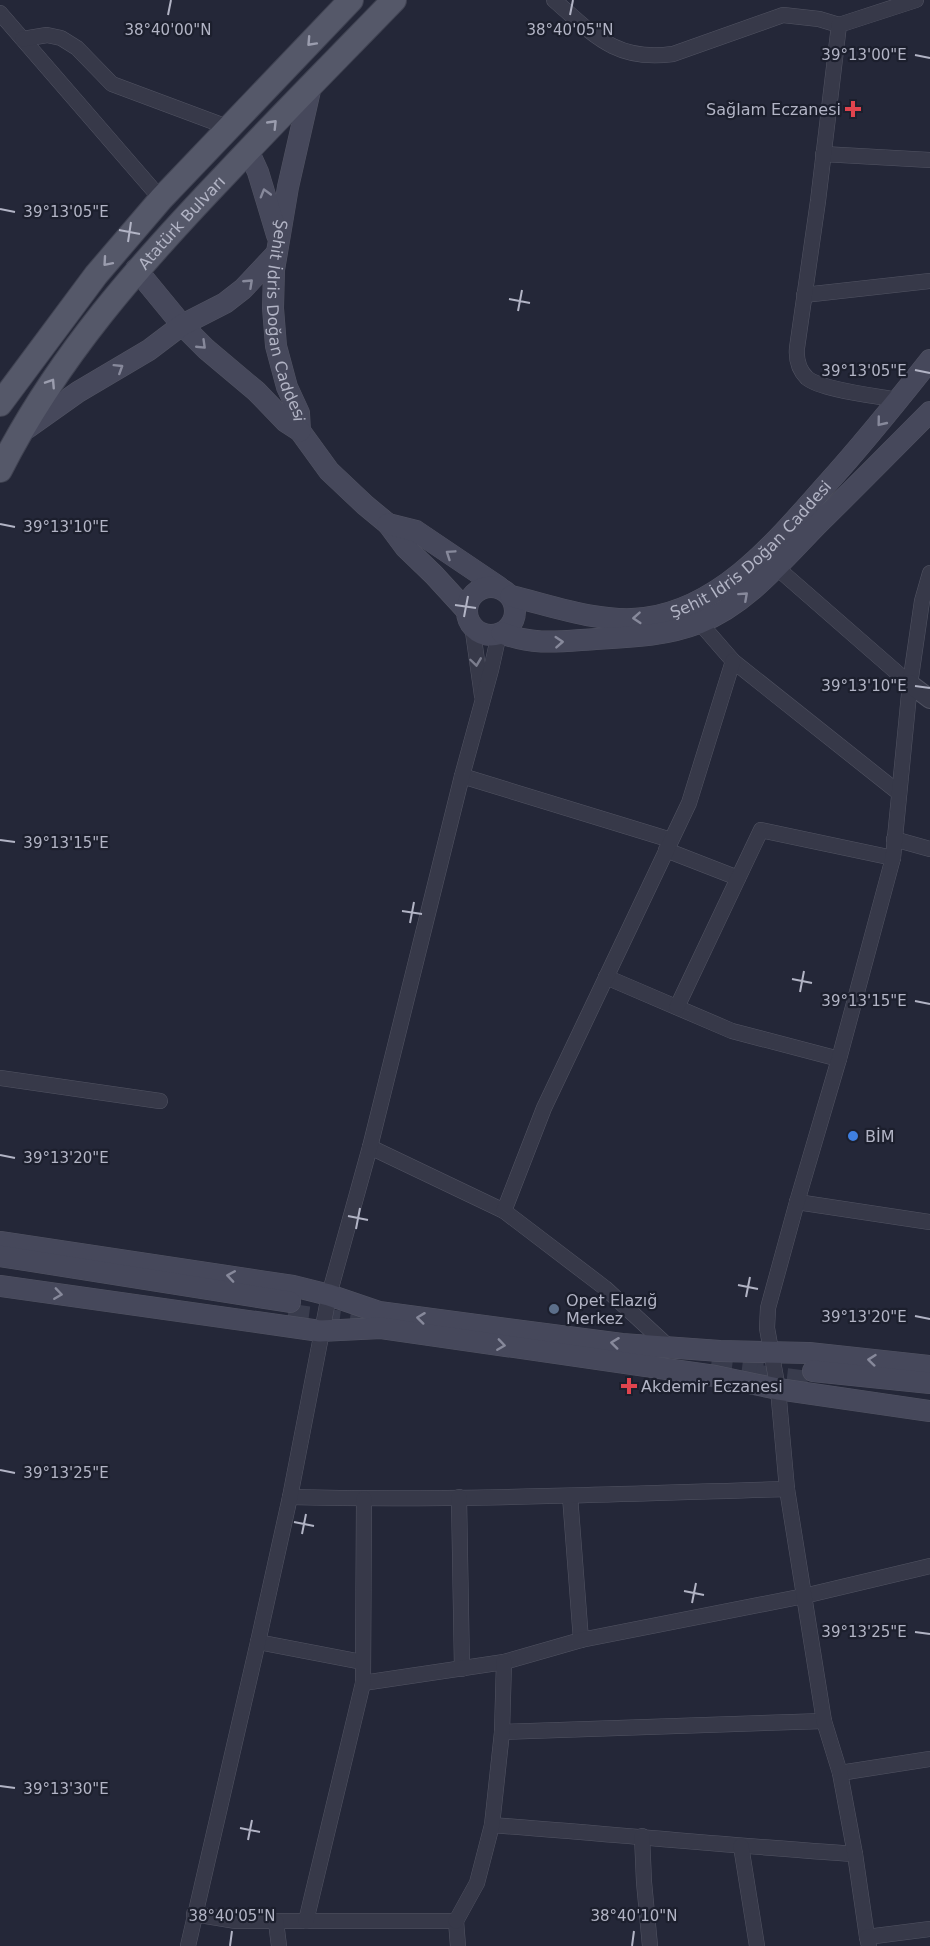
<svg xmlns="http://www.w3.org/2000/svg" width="930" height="1946" viewBox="0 0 930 1946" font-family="'DejaVu Sans',sans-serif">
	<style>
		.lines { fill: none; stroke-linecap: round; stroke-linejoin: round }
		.secondary-tunnel { stroke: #393c4d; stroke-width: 21; stroke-dasharray: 21 10; stroke-linecap: butt }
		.minor-casing { stroke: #525463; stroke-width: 16 }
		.tertiary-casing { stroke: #525463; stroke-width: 20 }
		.secondary-casing { stroke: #525463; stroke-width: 22 }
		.primary-casing { stroke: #404352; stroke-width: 26 }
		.minor { stroke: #373949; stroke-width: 15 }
		.tertiary { stroke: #373949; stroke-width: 18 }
		.secondary { stroke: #46485b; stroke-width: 21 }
		.primary { stroke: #555869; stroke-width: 24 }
		.oneway { stroke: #9b9dae }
		.oneway2 { stroke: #87899b }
		.oneway3 { stroke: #7b7d8d }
		.ticks { fill: none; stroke: #b2b4c5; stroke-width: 2 }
		.health-dot { fill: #e0444e; stroke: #1c1f2d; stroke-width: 2 }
		.shop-dot { fill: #3f7fe0; stroke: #1c1f2d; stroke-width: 2 }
		.service-dot { fill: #5c6f8a; stroke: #1c1f2d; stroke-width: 2 }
		.labels { text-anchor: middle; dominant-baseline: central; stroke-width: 4.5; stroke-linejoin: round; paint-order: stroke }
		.poi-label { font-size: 16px; fill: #b2b4c5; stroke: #1c1f2d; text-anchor: start }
		.street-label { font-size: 16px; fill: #b2b4c5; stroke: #1c1f2d }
		.ticks-label { font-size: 15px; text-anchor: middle; fill: #b2b4c5; stroke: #1c1f2d; stroke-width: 4.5; stroke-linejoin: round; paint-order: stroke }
	</style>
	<rect width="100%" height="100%" fill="#242738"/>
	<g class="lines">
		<g class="secondary-tunnel">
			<path d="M288 1314 362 1324"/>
			<path d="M712 1358 777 1366"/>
			<path d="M756 1375 813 1382"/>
		</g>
		<defs>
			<g id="minor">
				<path d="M554 0C594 35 616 62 673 54L783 15 819 19 839 25"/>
				<path d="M0 13 161 199"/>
				<path d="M23 39 47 35 61 38 77 48 112 84 230 128"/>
				<path d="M823 154 930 160"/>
				<path d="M804 295 930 281"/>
				<path d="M898 400C878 396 821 390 807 378 798 369 796 359 797 348L818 201 839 25 916 0"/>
				<path d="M776 567 910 684"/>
				<path d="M700 623 733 661 899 793"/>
				<path d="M472 625 482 696"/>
				<path d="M462 776 671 840"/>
				<path d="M894 839 930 849"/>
				<path d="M666 850 738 878"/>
				<path d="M606 977 732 1031 839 1059"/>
				<path d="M677 1007 761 830 893 858"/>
				<path d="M0 1078 160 1101"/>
				<path d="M370 1147 504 1211"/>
				<path d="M797 1202 930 1222"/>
				<path d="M670 1348 605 1288 504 1211 544 1108 689 803 733 661"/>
				<path d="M570 1496 581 1640"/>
				<path d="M290 1497C455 1501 622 1494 787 1489"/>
				<path d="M459 1497 462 1669"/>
				<path d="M258 1642 362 1662"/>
				<path d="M363 1683 504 1662 581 1640 804 1596 930 1566"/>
				<path d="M502 1732 824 1721"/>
				<path d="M840 1773 930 1759"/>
				<path d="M492 1825C613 1834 734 1846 855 1854"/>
				<path d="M642 1836 644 1882 650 1946"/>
				<path d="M741 1846 757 1946"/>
				<path d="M194 1914 236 1921H456L458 1946"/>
				<path d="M306 1921 363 1683 364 1499"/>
				<path d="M456 1921 477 1883 492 1825 502 1732 504 1662"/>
				<path d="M276 1922 279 1946"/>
				<path d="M867 1937 855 1854 840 1773 824 1721 787 1489 778 1389 767 1328 768 1308 797 1202 839 1059 893 858 910 684 922 601 930 573"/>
				<path d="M188 1946 258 1642 290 1497 329 1295 370 1147 462 776 491 670 499 634"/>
				<path d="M869 1946 867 1937 930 1929"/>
			</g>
			<path id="tertiary" d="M910 684 930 699"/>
			<g id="secondary">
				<path id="s1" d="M311 86 288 187 274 270 273 308 276 346 287 387 299 413 300 431 329 471 365 505 388 524 405 547 434 575 467 611"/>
				<path d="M248 150 258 172 277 235"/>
				<path d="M136 269 182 325 206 349 256 391 286 422 300 431"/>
				<path d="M23 431 78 392 149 350 182 325 225 303 243 289 276 254"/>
				<path d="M388 524 416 531 499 587"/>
				<circle cx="491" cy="611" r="24"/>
				<path id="s2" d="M511 596C553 606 601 624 645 618 722 608 777 540 825 486 862 445 896 403 930 360"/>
				<path d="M502 633C533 646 563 641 596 639 631 637 665 636 699 623 746 605 782 561 817 525 855 488 892 450 930 412"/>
				<path d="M0 1242 293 1286 329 1295 379 1312 622 1344 720 1351 809 1353 930 1366"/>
				<path d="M0 1256 290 1302"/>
				<path d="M0 1286 320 1331 381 1328 715 1376 778 1389 930 1411"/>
				<path d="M813 1371 930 1383"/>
			</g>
			<g id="primary">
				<path d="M0 404 96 275 161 199 351 0"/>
				<path id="s3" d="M0 470C58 356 139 265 226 174 281 115 338 58 394 0"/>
			</g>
		</defs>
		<use href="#minor" class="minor-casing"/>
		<use href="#tertiary" class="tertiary-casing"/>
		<use href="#secondary" class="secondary-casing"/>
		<use href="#primary" class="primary-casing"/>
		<use href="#minor" class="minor"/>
		<use href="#tertiary" class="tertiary"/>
		<use href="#secondary" class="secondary"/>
		<use href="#primary" class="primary"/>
	</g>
	<defs><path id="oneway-chevron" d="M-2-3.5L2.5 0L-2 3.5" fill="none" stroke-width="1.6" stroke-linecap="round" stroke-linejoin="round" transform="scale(1.5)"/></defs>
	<g class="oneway">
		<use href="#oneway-chevron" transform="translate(311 42) rotate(133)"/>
		<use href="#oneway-chevron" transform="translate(273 124) rotate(-46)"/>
		<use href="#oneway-chevron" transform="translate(107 262) rotate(131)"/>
		<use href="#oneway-chevron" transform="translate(51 383) rotate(-57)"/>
	</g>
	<g class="oneway2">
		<use href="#oneway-chevron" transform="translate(265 193) rotate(-106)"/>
		<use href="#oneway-chevron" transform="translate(249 283) rotate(-43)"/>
		<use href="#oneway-chevron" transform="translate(202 345) rotate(44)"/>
		<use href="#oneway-chevron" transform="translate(119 368) rotate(-32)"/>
		<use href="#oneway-chevron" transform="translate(881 422) rotate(129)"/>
		<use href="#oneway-chevron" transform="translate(450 554) rotate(-146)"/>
		<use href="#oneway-chevron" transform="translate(744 596) rotate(-42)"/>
		<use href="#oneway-chevron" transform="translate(637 618) rotate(176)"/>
		<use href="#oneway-chevron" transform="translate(559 642) rotate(-4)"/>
		<use href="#oneway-chevron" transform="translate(231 1276) rotate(-171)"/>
		<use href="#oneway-chevron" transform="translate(58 1294) rotate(8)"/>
		<use href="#oneway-chevron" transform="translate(421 1318) rotate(-173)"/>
		<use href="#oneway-chevron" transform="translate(615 1343) rotate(-173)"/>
		<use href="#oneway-chevron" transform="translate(501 1345) rotate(8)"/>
		<use href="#oneway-chevron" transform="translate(872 1360) rotate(-174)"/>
	</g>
	<use class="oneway3" href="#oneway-chevron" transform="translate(476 662) rotate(82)"/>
	<path class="ticks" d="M168 15 171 0M570 15 573 0M915 55 930 58M0 209 15 212M119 230 140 234M128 242 131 222M509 299 530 303M518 311 522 290M915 370 930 373M0 524 15 527M455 605 476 608M464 617 468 596M915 686 930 688M0 840 15 842M402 911 422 914M410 923 414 902M792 979 812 983M800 992 804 971M915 1001 930 1004M0 1155 15 1158M348 1216 368 1220M356 1229 360 1208M738 1285 758 1289M746 1297 750 1277M915 1316 930 1319M0 1470 15 1473M294 1522 314 1526M302 1534 306 1514M684 1591 704 1595M692 1603 696 1583M915 1632 930 1634M0 1786 15 1788M240 1828 260 1832M248 1840 252 1820M230 1946 232 1931M632 1946 634 1931"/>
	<g class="health-dot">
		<path d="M850 100h6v6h6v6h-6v6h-6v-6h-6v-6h6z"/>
		<path d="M626 1377h6v6h6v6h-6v6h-6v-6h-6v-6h6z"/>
	</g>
	<circle class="shop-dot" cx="853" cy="1136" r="6"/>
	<circle class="service-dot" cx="554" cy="1309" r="6"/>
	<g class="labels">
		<g class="poi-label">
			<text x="841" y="109" text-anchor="end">Sağlam Eczanesi</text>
			<text x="865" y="1136">BİM</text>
			<text x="566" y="1300">Opet Elazığ<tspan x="566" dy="18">Merkez</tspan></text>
			<text x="641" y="1386">Akdemir Eczanesi</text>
		</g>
		<g class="street-label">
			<text stroke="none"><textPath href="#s3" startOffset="308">Atatürk Bulvarı</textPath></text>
			<text stroke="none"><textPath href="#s1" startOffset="240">Şehit İdris Doğan Caddesi</textPath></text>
			<text stroke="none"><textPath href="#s2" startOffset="266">Şehit İdris Doğan Caddesi</textPath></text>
		</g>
	</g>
	<g class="ticks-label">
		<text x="168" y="35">38°40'00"N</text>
		<text x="570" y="35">38°40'05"N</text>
		<text x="864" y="60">39°13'00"E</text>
		<text x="66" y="217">39°13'05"E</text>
		<text x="864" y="376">39°13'05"E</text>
		<text x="66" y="532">39°13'10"E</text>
		<text x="864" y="691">39°13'10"E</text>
		<text x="66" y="848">39°13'15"E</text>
		<text x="864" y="1006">39°13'15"E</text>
		<text x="66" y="1163">39°13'20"E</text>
		<text x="864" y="1322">39°13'20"E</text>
		<text x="66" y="1478">39°13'25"E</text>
		<text x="864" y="1637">39°13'25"E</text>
		<text x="66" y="1794">39°13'30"E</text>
		<text x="232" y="1921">38°40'05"N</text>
		<text x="634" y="1921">38°40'10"N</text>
	</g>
</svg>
